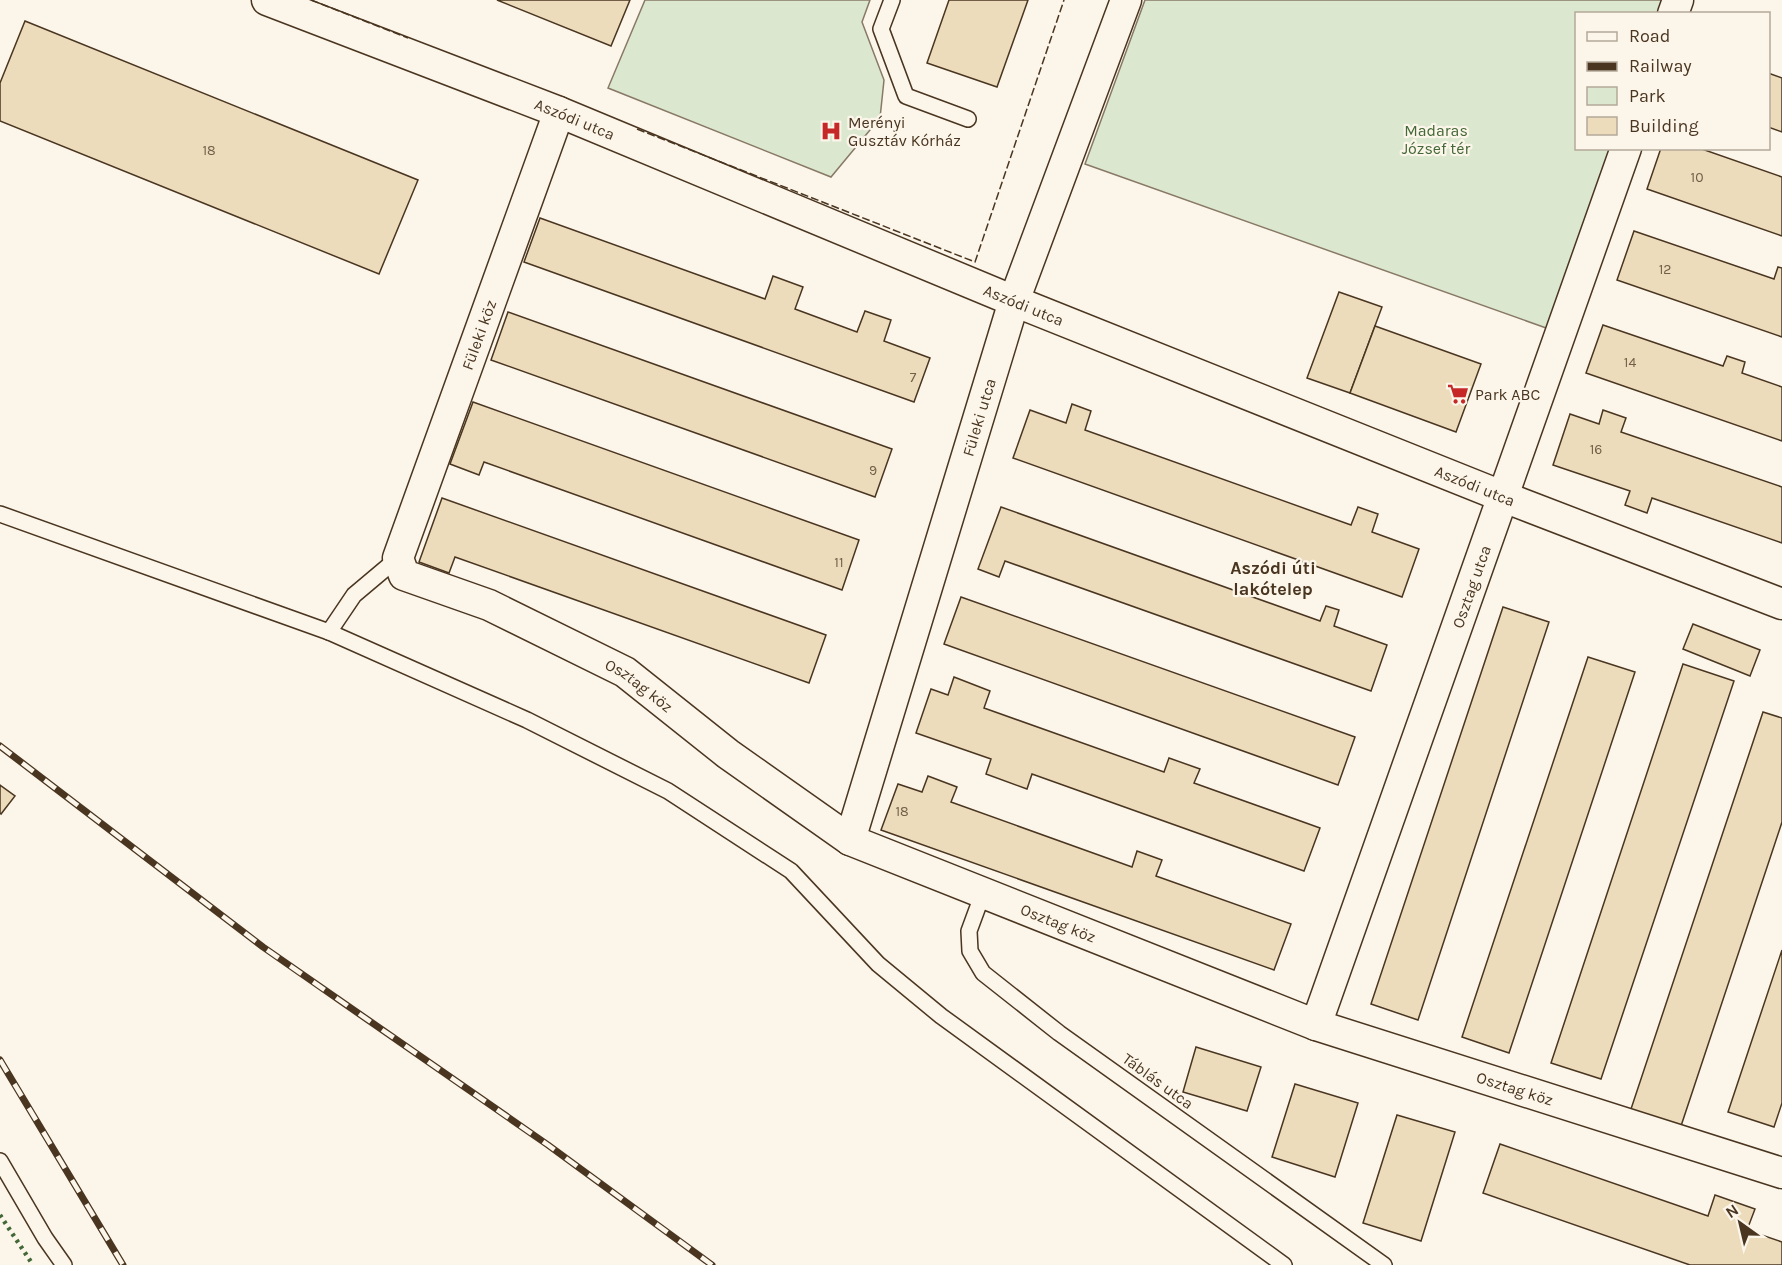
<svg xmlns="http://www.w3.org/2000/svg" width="1782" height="1265" viewBox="0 0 1782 1265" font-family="Karla,sans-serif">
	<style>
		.green { fill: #dce7d0; stroke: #887966; stroke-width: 1.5 }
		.building { fill: #ecdcbc; stroke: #4a3520; stroke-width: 1.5 }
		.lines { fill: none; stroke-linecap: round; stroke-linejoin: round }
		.lane-casing { stroke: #4a3520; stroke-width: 18 }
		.street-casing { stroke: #4a3520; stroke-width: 33 }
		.lane { stroke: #fbf6e9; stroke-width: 15 }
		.street { stroke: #fbf6e9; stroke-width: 30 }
		.rail-casing { stroke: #4a3520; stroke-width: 7 }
		.rail { stroke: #fbf6e9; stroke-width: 4.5; stroke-dasharray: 14; stroke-linecap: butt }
		.hedge { stroke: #436837; stroke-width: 4.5; stroke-dasharray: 3 4.5; stroke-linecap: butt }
		.fence { stroke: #4a3520; stroke-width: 1.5; stroke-dasharray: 8 3; stroke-linecap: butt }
		.labels { text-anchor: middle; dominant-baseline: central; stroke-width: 4.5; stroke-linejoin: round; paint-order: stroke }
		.number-label { font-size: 14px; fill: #725f47 }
		.street-label { font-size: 16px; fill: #4a3520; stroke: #fbf6e9 }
		.poi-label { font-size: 16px; fill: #4a3520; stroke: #fbf6e9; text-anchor: start }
		.park-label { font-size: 16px; fill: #436837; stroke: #fbf6e9 }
		.neighbourhood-label { font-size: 18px; font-weight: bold; fill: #4a3520; stroke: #fbf6e9 }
	</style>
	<rect width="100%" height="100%" fill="#fbf6e9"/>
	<g class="green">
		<path d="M645 0H870L862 22 884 80 880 118 831 177 608 88Z"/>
		<path d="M1145 0H1665L1660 13 1576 14V148L1613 149 1549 329 1085 164Z"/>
	</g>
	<g class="building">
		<path d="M497 0H630L611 46Z"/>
		<path d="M949 0H1028L997 87 927 63Z"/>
		<path d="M25 21 418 180 379 274 0 121V83Z"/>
		<path d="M1768 73 1782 78V132L1768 127Z"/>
		<path d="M1661 148H1699L1782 177V236L1647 189Z"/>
		<path d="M540 218 765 299 773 276 803 287 795 309 857 332 865 311 891 320 884 341 930 358 914 402 524 262Z"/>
		<path d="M1634 231 1774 279 1778 267 1782 268V337L1617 280Z"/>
		<path d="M1339 292 1382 307 1350 393 1307 378Z"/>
		<path d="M508 312 892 449 875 497 491 360Z"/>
		<path d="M1603 325 1723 366 1727 356 1745 362 1742 373 1782 387V441L1586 373Z"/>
		<path d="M1375 326 1481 364 1456 432 1350 393Z"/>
		<path d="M473 402 859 540 842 590 484 462 479 475 450 464Z"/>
		<path d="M1072 404 1091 411 1085 430 1351 525 1358 507 1378 514 1372 532 1419 549 1402 597 1013 458 1030 410 1066 423Z"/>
		<path d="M1603 410 1626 418 1621 432 1782 487V543L1652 498 1647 513 1625 505 1630 491 1553 465 1570 414 1599 424Z"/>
		<path d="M442 498 826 635 809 683 455 557 449 573 419 562Z"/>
		<path d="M1001 507 1320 621 1326 606 1339 610 1334 626 1387 645 1371 691 1005 561 999 577 978 569Z"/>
		<path d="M961 597 1355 737 1338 785 944 644Z"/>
		<path d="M1503 607 1549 622 1418 1020 1371 1004Z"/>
		<path d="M1693 624 1760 650 1750 676 1683 649Z"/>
		<path d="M1588 657 1635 672 1509 1053 1462 1037Z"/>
		<path d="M1683 664 1734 681 1601 1079 1551 1063Z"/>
		<path d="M954 677 990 691 984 708 1164 772 1169 758 1200 769 1194 783 1320 828 1304 871 1032 774 1027 789 986 774 991 759 916 733 931 689 948 695Z"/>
		<path d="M1763 712 1782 718V822L1680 1129 1630 1112Z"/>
		<path d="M928 776 957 787 951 802 1132 867 1137 851 1162 860 1156 876 1291 924 1274 970 881 830 898 784 922 792Z"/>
		<path d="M0 785 15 796 1 814 0 813Z"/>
		<path d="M1782 950V1103L1774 1127 1728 1112Z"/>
		<path d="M1196 1047 1261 1067 1247 1111 1183 1092Z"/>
		<path d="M1295 1084 1358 1103 1335 1177 1272 1157Z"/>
		<path d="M1397 1115 1455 1132 1421 1241 1363 1223Z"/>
		<path d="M1500 1144 1708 1216 1715 1195 1755 1209 1747 1230 1782 1242V1265H1690L1483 1193Z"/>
	</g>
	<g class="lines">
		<defs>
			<g id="lane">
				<path d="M892 0 881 29 906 96 968 119"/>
				<path d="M0 514 329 632 527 720 668 791 791 871 878 964 941 1016 1284 1265"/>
				<path d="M329 632 354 595 398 558"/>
				<path d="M983 893 969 931 970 951 983 973 1059 1033 1384 1265"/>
				<path d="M0 1161 45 1238 64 1265"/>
			</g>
			<g id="street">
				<path id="s1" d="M267 0 559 112 1014 301 1504 497 1782 604"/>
				<path d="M1673 14 1678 0"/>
				<path id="s2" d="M559 112 398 558 404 575 489 605 625 672 728 754 850 840 1316 1025 1782 1173"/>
				<path id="s3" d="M850 840 1014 301 1126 0"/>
				<path id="s4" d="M1316 1025 1626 148"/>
			</g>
		</defs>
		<use href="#lane" class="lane-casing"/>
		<use href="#street" class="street-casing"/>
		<use href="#lane" class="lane"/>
		<use href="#street" class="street"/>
		<defs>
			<g id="rail">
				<path d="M0 746 263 947 548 1145 712 1265"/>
				<path d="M0 1060 123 1265"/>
			</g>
		</defs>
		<use href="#rail" class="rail-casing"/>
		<use href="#rail" class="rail"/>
		<path class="hedge" d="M0 1215 33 1265"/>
		<g class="fence">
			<path d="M311 0 408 38"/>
			<path d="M637 129 975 262 1064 0"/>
		</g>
	</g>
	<defs>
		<symbol id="hospital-bare" viewBox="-9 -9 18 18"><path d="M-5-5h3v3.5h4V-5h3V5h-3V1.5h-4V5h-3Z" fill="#c62828" stroke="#fbf6e9" stroke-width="2.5" paint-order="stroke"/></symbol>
		<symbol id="supermarket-bare" viewBox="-9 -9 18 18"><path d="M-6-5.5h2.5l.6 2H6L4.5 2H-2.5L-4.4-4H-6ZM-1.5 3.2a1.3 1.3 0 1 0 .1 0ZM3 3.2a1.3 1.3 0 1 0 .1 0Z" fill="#c62828" stroke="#fbf6e9" stroke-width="2.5" paint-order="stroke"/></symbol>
	</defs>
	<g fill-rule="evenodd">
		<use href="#hospital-bare" x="816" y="116" width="30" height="30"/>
		<use href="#supermarket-bare" x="1443" y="379" width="30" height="30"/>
	</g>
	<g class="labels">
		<g class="number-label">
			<text x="209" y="150">18</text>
			<text x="1697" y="177">10</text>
			<text x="1665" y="269">12</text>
			<text x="1630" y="362">14</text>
			<text x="913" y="377">7</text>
			<text x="1596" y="449">16</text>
			<text x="873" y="470">9</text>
			<text x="839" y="562">11</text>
			<text x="902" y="811">18</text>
		</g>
		<g class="street-label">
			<text stroke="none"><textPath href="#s1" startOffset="330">Aszódi utca</textPath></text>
			<text stroke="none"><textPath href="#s1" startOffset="816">Aszódi utca</textPath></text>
			<text transform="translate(479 335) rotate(-70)">Füleki köz</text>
			<text stroke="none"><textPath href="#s3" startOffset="442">Füleki utca</textPath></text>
			<text stroke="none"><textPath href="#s1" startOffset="1302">Aszódi utca</textPath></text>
			<text stroke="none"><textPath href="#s4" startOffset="465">Osztag utca</textPath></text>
			<text stroke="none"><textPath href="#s2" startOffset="753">Osztag köz</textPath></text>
			<text stroke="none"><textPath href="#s2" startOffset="1239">Osztag köz</textPath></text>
			<text transform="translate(1158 1081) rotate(36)">Táblás utca</text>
			<text stroke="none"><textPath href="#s2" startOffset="1725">Osztag köz</textPath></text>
		</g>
		<g class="poi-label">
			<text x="848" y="122">Merényi<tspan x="848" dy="18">Gusztáv Kórház</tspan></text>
			<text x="1475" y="394">Park ABC</text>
		</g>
		<g class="park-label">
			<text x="1436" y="130">Madaras<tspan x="1436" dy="18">József tér</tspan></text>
		</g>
		<g class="neighbourhood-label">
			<text x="1273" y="568">Aszódi úti<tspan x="1273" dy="21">lakótelep</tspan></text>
		</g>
	</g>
	<rect x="1575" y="12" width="195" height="138" fill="#fbf6e9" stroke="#b4a999" stroke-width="1.5"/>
	<rect x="1587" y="32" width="30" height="9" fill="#fbf6e9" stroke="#b4a999" stroke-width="1.5"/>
	<text x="1629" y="42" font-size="18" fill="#4a3520">Road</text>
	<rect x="1587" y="62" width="30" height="9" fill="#4a3520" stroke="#b4a999" stroke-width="1.5"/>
	<text x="1629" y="72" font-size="18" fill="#4a3520">Railway</text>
	<rect x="1587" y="87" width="30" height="18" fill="#dce7d0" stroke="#b4a999" stroke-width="1.5"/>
	<text x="1629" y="102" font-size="18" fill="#4a3520">Park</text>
	<rect x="1587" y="117" width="30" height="18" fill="#ecdcbc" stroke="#b4a999" stroke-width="1.5"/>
	<text x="1629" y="132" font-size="18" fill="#4a3520">Building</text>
	<g transform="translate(1740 1223) rotate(326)" stroke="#fbf6e9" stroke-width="4.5" paint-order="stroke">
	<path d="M0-4.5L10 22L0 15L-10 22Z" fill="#4a3520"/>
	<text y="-9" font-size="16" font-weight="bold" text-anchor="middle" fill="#4a3520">N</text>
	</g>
</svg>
